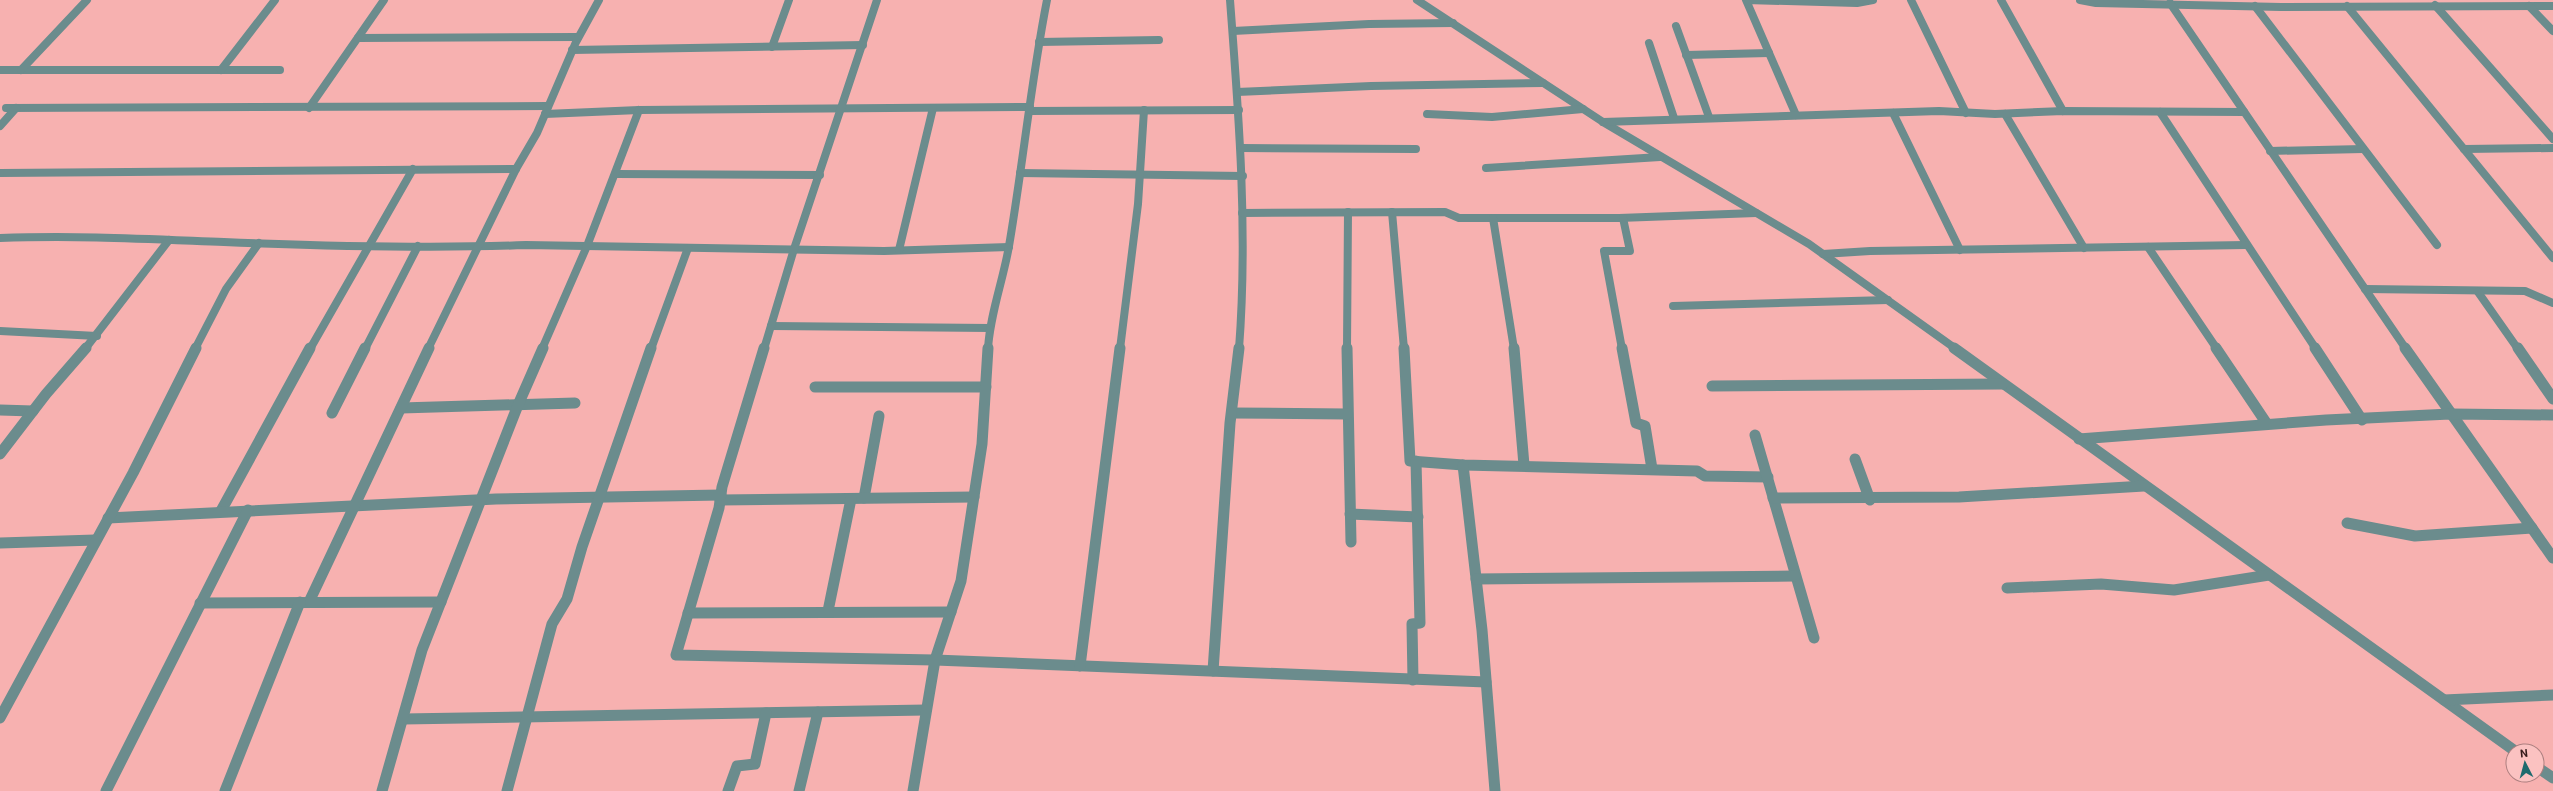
<svg xmlns="http://www.w3.org/2000/svg" width="2553" height="791" viewBox="0 0 2553 791" font-family="Roboto,sans-serif">
	<style>
		.lines { fill: none; stroke-linecap: round; stroke-linejoin: round }
		.minor-far1 { stroke: #6b8c8d; stroke-width: 8 }
		.minor { stroke: #6b8c8d; stroke-width: 11 }
	</style>
	<rect width="100%" height="100%" fill="#f7b1b0"/>
	<g class="lines">
		<g class="minor-far1">
			<path d="M1230 0C1239 117 1248 232 1239 349"/>
			<path d="M1417 0 1603 122 1809 244 1956 349"/>
			<path d="M1911 0 1966 113"/>
			<path d="M2001 0 2063 111"/>
			<path d="M2080 0 2096 3 2281 7 2553 6"/>
			<path d="M2170 3 2406 349"/>
			<path d="M2435 5 2553 139"/>
			<path d="M2255 6 2437 245"/>
			<path d="M2347 6 2553 258"/>
			<path d="M2529 6 2553 31"/>
			<path d="M1676 26 1709 117"/>
			<path d="M1233 31 1369 24 1453 23"/>
			<path d="M358 38 578 37"/>
			<path d="M1039 42 1159 40"/>
			<path d="M1649 43 1674 118"/>
			<path d="M772 47 789 0"/>
			<path d="M572 50 863 45"/>
			<path d="M1686 55 1769 53"/>
			<path d="M0 70H280"/>
			<path d="M21 70 87 0"/>
			<path d="M221 70 275 0"/>
			<path d="M1237 92 1371 86 1543 83"/>
			<path d="M6 108 548 106"/>
			<path d="M309 108 384 0"/>
			<path d="M1029 111 1239 110"/>
			<path d="M2160 112 2316 349"/>
			<path d="M1893 113 1960 250"/>
			<path d="M545 114 639 110 1030 107"/>
			<path d="M1427 114 1492 117 1583 109"/>
			<path d="M2005 114 2084 248"/>
			<path d="M1796 115 1746 0 1857 3 1873 0"/>
			<path d="M1603 122 1939 111 1995 114 2063 111 2244 112"/>
			<path d="M0 126 16 108"/>
			<path d="M1241 148 1416 149"/>
			<path d="M2464 149 2553 148"/>
			<path d="M2270 151 2363 149"/>
			<path d="M1486 168 1660 157"/>
			<path d="M0 173 516 169"/>
			<path d="M1020 173 1243 176"/>
			<path d="M616 174 820 175"/>
			<path d="M1392 212 1404 349"/>
			<path d="M1242 213 1445 212 1459 218H1619L1756 213"/>
			<path d="M1493 218 1514 349"/>
			<path d="M0 238C76 235 148 239 224 242 324 246 426 249 526 245L884 251 1009 247"/>
			<path d="M2148 247 2217 349"/>
			<path d="M899 250 933 108"/>
			<path d="M1823 254 1870 251 2245 245"/>
			<path d="M2365 289 2525 291 2553 303"/>
			<path d="M2478 292 2518 349"/>
			<path d="M1673 306 1888 300"/>
			<path d="M771 326 990 328"/>
			<path d="M0 331 97 336"/>
			<path d="M85 349 169 240"/>
			<path d="M195 349 226 289 259 243"/>
			<path d="M310 349 413 169"/>
			<path d="M365 349 418 246"/>
			<path d="M428 349 516 169 537 133 576 42 599 0"/>
			<path d="M542 349 587 246 639 110"/>
			<path d="M651 349 688 248"/>
			<path d="M764 349 794 249 877 0"/>
			<path d="M988 349C990 314 1003 281 1009 246 1023 164 1031 81 1047 0"/>
			<path d="M1120 349 1138 204 1144 110"/>
			<path d="M1347 349 1348 212"/>
			<path d="M1622 349 1604 251H1630L1623 218"/>
		</g>
		<g class="minor">
			<path d="M764 348 722 487 719 508 676 655 935 660 1486 682"/>
			<path d="M1347 348 1351 542"/>
			<path d="M1404 348 1410 461 1463 465 1697 471 1705 476 1768 477"/>
			<path d="M1514 348 1524 465"/>
			<path d="M1622 348 1636 423 1645 426 1652 469"/>
			<path d="M1954 348 2515 751"/>
			<path d="M2216 348 2267 424"/>
			<path d="M2315 348 2362 420"/>
			<path d="M2405 348 2553 558"/>
			<path d="M2518 348 2553 399"/>
			<path d="M1712 386 2003 384"/>
			<path d="M815 387H986"/>
			<path d="M401 408 575 403"/>
			<path d="M0 410 33 411"/>
			<path d="M332 413 365 348"/>
			<path d="M1232 413 1347 414"/>
			<path d="M1755 435 1814 638"/>
			<path d="M2079 439 2326 420 2450 414 2553 415"/>
			<path d="M0 454 46 394 86 348"/>
			<path d="M1855 459 1870 500"/>
			<path d="M1463 465 1482 630 1495 791"/>
			<path d="M864 498 879 416"/>
			<path d="M1773 498 1959 497 2144 486"/>
			<path d="M720 500 974 497"/>
			<path d="M221 511 310 348"/>
			<path d="M1350 514 1418 517"/>
			<path d="M108 518 496 499 721 495"/>
			<path d="M2347 523 2415 536 2532 528"/>
			<path d="M0 543 95 540"/>
			<path d="M1476 579 1795 576"/>
			<path d="M2007 588 2101 584 2174 590 2269 575"/>
			<path d="M309 602 429 348"/>
			<path d="M200 603 441 602"/>
			<path d="M828 611 851 499"/>
			<path d="M688 613 951 612"/>
			<path d="M1080 666 1120 348"/>
			<path d="M1213 671 1230 423 1239 348"/>
			<path d="M1413 680 1412 624 1420 623 1416 461"/>
			<path d="M2444 700 2553 695"/>
			<path d="M0 718 133 473 196 348"/>
			<path d="M403 719 926 710"/>
			<path d="M2537 767 2553 778"/>
			<path d="M106 791 248 510"/>
			<path d="M225 791 300 602"/>
			<path d="M382 791 422 650 518 405 543 348"/>
			<path d="M507 791 552 624 567 599 582 547 651 348"/>
			<path d="M728 791 737 766 755 764 766 713"/>
			<path d="M799 791 818 712"/>
			<path d="M913 791 935 660 961 581 982 444 988 348"/>
		</g>
	</g>
	<g transform="translate(2525 763) rotate(354)"><circle r="19" fill="#fbc2c1" stroke="#ac7f7f"/>
	<path d="M0-3L7 15L0 10L-7 15Z" fill="#1e6b6e"/>
	<text y="-6" font-size="11" font-weight="bold" text-anchor="middle" fill="#351b1b">N</text>
	</g>
</svg>
